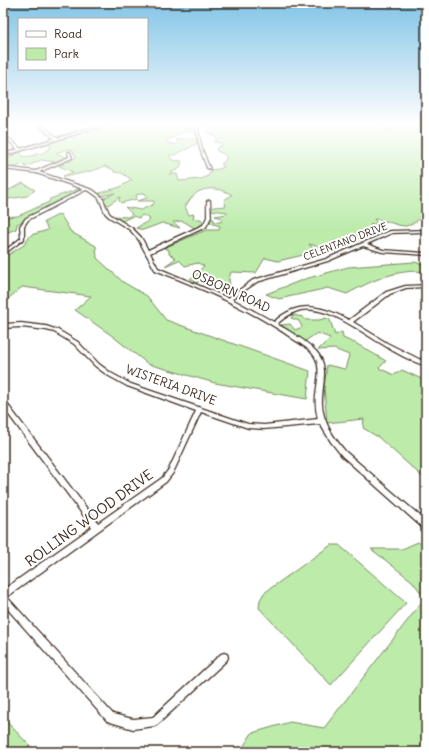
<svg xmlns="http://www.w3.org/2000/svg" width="429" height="755" font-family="Delius,sans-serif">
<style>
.green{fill:#bcebaa;stroke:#7c8a64}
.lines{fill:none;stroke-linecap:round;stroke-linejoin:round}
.stream{stroke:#6a9495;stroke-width:1}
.street-casing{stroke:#3b2a1e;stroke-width:2.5}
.primary-casing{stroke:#3b2a1e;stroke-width:3}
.street{fill:#fff;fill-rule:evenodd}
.primary{fill:#fff;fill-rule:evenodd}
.labels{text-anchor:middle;stroke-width:4;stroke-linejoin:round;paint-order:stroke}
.far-street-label{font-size:10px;fill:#3b2a1e;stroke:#fff}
.street-label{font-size:12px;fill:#3b2a1e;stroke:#fff}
.near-street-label{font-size:14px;fill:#3b2a1e;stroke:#fff}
</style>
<rect width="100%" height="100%" fill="#fff"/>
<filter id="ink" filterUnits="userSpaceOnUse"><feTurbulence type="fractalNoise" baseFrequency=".025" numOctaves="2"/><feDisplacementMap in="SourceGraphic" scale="8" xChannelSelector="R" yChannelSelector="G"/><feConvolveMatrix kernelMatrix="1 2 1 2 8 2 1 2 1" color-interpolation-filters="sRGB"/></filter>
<g filter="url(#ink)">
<g class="green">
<path d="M 122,124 L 185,124 L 185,126 L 190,127 L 182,128 L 182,129 L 197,128 L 195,132 L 184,131 L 167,141 L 168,143 L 176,145 L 179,143 L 176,140 L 180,139 L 197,139 L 197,144 L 174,155 L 169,155 L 172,160 L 182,161 L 180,168 L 169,174 L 177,174 L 179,181 L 201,179 L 208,176 L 211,170 L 219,169 L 224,167 L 221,164 L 224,162 L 227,157 L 224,154 L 217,151 L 216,148 L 222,146 L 220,143 L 214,142 L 218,140 L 214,135 L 207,133 L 209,130 L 205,126 L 200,125 L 200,124 L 369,124 L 374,129 L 392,130 L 379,124 L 426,124 L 426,215 C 420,218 413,225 406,226 C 395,226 385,219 374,219 L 377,223 L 370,225 L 376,227 L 369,231 L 356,235 L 365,239 L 362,241 L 352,236 L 344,242 L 334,241 L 330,247 L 336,252 L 309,244 L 316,252 L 278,261 L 265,258 L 256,273 L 231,272 L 229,279 L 230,287 L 215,282 L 205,276 L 197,283 L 190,279 L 204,266 L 198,263 L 185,266 L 179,260 L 165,266 L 176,258 L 169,254 L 169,250 L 164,248 L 206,230 L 219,230 L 220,226 L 210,223 L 211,219 L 214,219 L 214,222 L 221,222 L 222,218 L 215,216 L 227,214 L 227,212 L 210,210 L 214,207 L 226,206 L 224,200 L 232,195 C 223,189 209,186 198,192 C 193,195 188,202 185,207 L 189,215 L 194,214 L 193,219 L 201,219 L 204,223 L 196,229 L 183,221 L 173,222 L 180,228 L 162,223 L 143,230 L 136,228 L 150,220 L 149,218 L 142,215 L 139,218 L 133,216 L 122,221 L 115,216 L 128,217 L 132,214 L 125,207 L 141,210 L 154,204 L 154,201 L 137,201 L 147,198 L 145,193 L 136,195 L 137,199 L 121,203 L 119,201 L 120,197 L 108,205 L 104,202 L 104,198 L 115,193 L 101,196 L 97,194 L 120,187 L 132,180 L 122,173 L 114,172 L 114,170 L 105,166 C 93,172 79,173 66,177 L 63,176 L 73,172 L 59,166 L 64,164 L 62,162 L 67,160 L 70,162 L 76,157 L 72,150 L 68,149 L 56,153 L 68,158 L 56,162 L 41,160 L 26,167 L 23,164 L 13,168 L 3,166 L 3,159 L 14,156 L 10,155 L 20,152 L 24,157 L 36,155 L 36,153 L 41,154 L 52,147 L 49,145 L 55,141 L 99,127 L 105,130 L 122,128 Z"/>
<path d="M 23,183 L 35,190 L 27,196 L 3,200 L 3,193 Z"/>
<path d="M 78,189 L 80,190 L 17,224 L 16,229 L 3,234 L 3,217 L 18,216 L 49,202 L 50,199 Z"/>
<path d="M 60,214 L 71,232 L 96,246 L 97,258 L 123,282 L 147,296 L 166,320 L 310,371 L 307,399 L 215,383 L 148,364 L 111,335 L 75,310 L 91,296 L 22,287 L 9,298 L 3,300 L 3,258 L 24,245 L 31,235 L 48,230 L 44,222 Z"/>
<path d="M 414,262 L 426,265 L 426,272 C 398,268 371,281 347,294 L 328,288 L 279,299 L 266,294 L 305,279 L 348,267 Z"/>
<path d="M 293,315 L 303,317 L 306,320 L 319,320 L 326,318 L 330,320 L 335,335 L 342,332 L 343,338 L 357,344 L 386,361 L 379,368 L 394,375 L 402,370 L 426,381 L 426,480 L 378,437 L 363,428 L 364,419 L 327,423 L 324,388 L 327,365 L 345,369 L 349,355 L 334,349 L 318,350 L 330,338 L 317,333 L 304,342 L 281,325 L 290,324 L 295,330 L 302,327 L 299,321 L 291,318 Z"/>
<path d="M 418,542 L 426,547 L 426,752 L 240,752 L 252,733 L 290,722 L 324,728 L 425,598 L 412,581 L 371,549 L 402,549 Z"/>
<path d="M 331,545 L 339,545 L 406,603 L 331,685 L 259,608 L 260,600 L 264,593 Z"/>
<path d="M 3,718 L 36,752 L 3,752 Z"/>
</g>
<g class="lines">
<path class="stream" d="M 418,124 L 421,128 L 426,130"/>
<defs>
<g id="street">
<path d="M 37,124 L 39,124 L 58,138 L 58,140 L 56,140 Z"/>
<path d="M 195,124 L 197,124 L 202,149 L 210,169 L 207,168 L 200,149 Z"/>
<path d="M 3,133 L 21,149 L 21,151 L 19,151 L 3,135 Z"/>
<path d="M 68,152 L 70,152 L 72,158 L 39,172 L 93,190 L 102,197 L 109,213 L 111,215 L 132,228 L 141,237 L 148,250 L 203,225 L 207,217 L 207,201 L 210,200 L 211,217 L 206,227 L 150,253 L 158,268 L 228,298 L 253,280 L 326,259 L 390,231 L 426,230 L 426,232 L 392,233 L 367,244 L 383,250 L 426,253 L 426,255 L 382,252 L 363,246 L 328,261 L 257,282 L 232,299 L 274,322 C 279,317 285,313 292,310 C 311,302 332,311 349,320 L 386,292 L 405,286 L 426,285 L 426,287 L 406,288 L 390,294 L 353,322 L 387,343 L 421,360 L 424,356 L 426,355 L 426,366 C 411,361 395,353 382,344 C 361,332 327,305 301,310 C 292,312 284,318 277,324 C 289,331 312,344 319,355 C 329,370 321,387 322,404 C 323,423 334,438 346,452 L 426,521 L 426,530 L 423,528 L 342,456 L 331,442 L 320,424 L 264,429 L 248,428 L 201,412 L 173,473 L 166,482 L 7,597 L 113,714 L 133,719 L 153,717 L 221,654 L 224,653 L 227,654 L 228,657 L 227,660 L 158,724 L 155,726 L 133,729 L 107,721 L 3,604 L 3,590 L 92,527 L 3,407 L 3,401 L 5,401 L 98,523 L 162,478 L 169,469 L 196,411 L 127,386 L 107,375 L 95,366 L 74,344 L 54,332 L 46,330 L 21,327 L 3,328 L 3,324 L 21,323 L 46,326 L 58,330 L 78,342 L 99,364 L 111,373 L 131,384 L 248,424 L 264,425 L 318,419 C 316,411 315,403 316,395 C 317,383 321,370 316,359 C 312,350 301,344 293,339 C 250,309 203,289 155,270 L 138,239 L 130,230 L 109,217 L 105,213 L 99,198 L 91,192 L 86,190 L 28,220 L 24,226 L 24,239 L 3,255 L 3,252 L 21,238 L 20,226 L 26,218 L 83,189 L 36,173 L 3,169 L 3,167 L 36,171 L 69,157 Z"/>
</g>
<path id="primary" d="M 104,124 L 109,124 L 3,156 L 3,154 Z"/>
</defs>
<use href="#street" class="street-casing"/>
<use href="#primary" class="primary-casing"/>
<use href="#street" class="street"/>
<use href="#primary" class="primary"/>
</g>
</g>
<linearGradient id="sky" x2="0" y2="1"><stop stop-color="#82c4e7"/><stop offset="0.54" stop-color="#fff"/><stop offset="1" stop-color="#fff" stop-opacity="0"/></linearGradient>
<rect width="429" height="230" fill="url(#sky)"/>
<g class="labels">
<g class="far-street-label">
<text transform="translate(345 241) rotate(-21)" y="4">CELENTANO DRIVE</text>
</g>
<g class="street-label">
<text transform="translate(231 291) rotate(25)" y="4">OSBORN ROAD</text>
<text transform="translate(171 385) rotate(20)" y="4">WISTERIA DRIVE</text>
</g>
<g class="near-street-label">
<text transform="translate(89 518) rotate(-36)" y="5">ROLLING WOOD DRIVE</text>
</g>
</g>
<rect width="429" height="755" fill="none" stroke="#fff" stroke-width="16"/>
<rect x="8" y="8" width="413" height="739" fill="none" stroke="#3b2a1e" stroke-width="1.5" filter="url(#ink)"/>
<rect x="18" y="18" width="130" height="52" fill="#ffffff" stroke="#b1aaa5"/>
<rect x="26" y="31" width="20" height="6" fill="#ffffff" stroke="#b1aaa5"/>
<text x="54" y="38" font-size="12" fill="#3b2a1e">Road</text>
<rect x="26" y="48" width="20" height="12" fill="#bcebaa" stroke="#b1aaa5"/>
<text x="54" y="58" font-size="12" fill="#3b2a1e">Park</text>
</svg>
